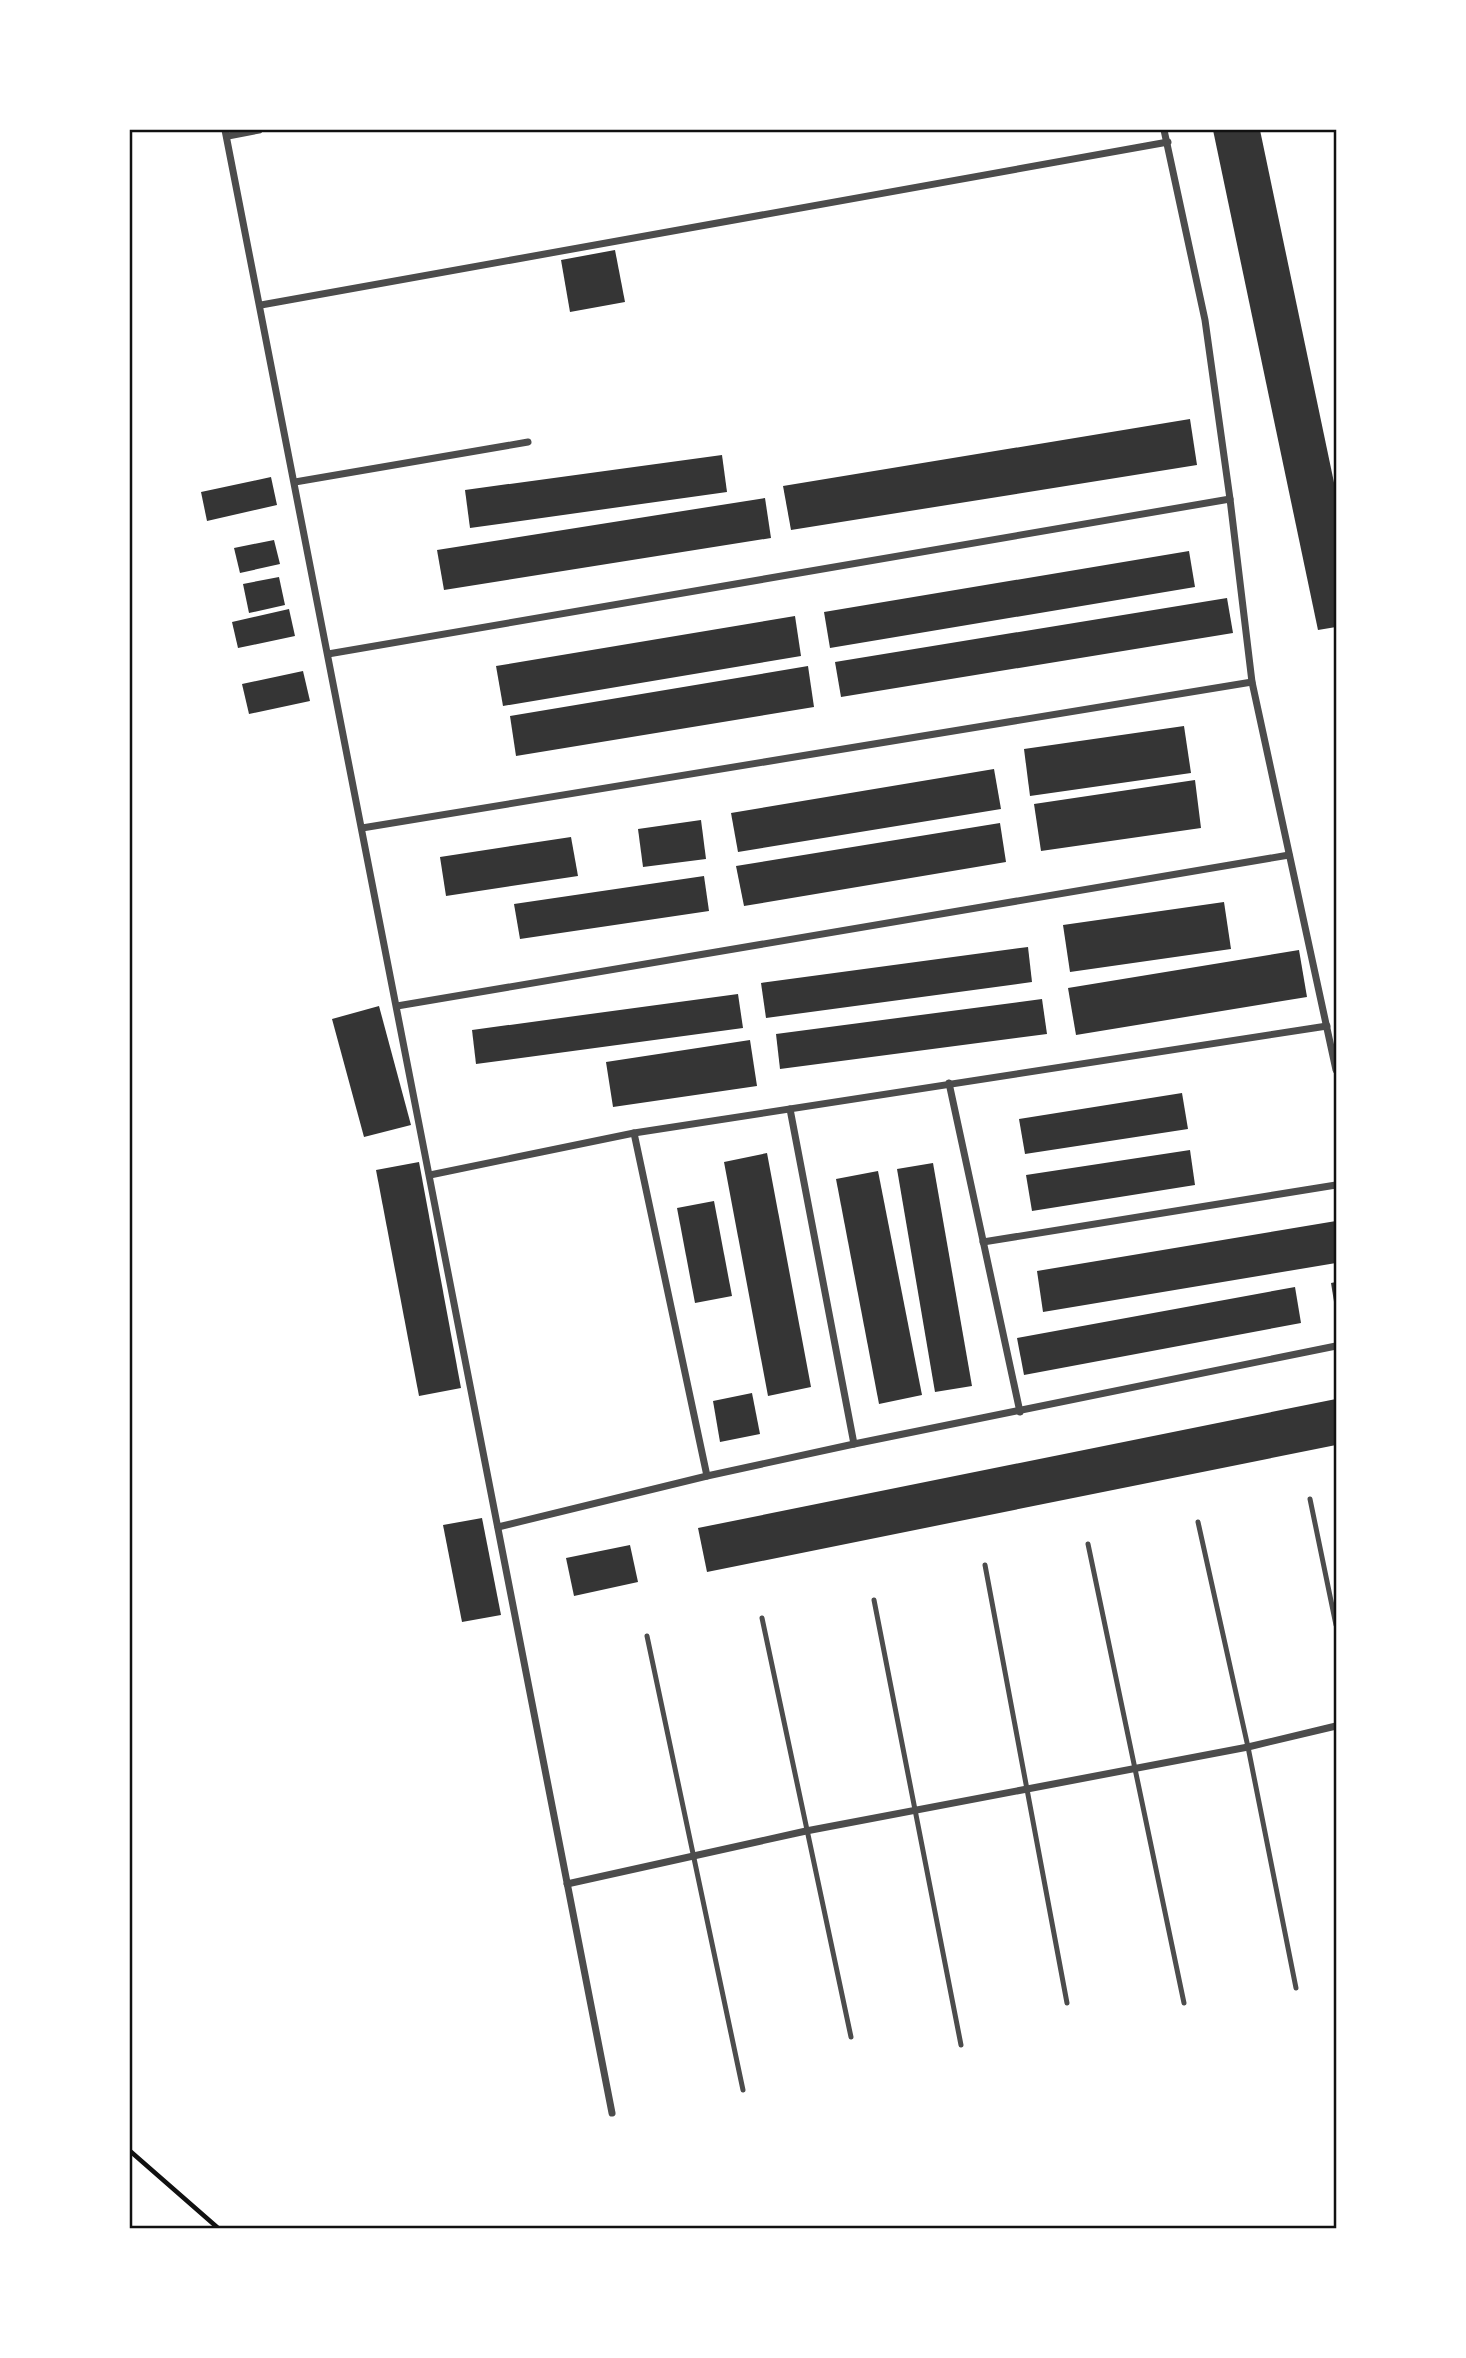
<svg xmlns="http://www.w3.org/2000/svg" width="1466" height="2358" font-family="Merriweather,serif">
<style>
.building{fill:#353535}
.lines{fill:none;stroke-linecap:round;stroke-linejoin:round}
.path{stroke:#111;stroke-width:4.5}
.service{stroke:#4c4c4c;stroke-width:5}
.minor{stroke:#4c4c4c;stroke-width:7}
.neatline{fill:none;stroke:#111;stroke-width:2.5}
</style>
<rect width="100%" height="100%" fill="#fff"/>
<g class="building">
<path d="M 1213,130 L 1260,130 L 1336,492 L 1336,627 L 1318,630 Z"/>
<path d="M 615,250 L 625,302 L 570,312 L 561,260 Z"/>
<path d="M 1190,419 L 1197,465 L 791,530 L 783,486 Z"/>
<path d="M 722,455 L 727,492 L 470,528 L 465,490 Z"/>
<path d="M 271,477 L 277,505 L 207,521 L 201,492 Z"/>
<path d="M 765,498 L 771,538 L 444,590 L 437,550 Z"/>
<path d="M 274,540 L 280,564 L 240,573 L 234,548 Z"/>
<path d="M 1189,551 L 1195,587 L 830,648 L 824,612 Z"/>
<path d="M 279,577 L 285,605 L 249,613 L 243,584 Z"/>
<path d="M 1227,598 L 1233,633 L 841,697 L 835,662 Z"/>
<path d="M 289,609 L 295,636 L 238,648 L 232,622 Z"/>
<path d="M 795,616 L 801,656 L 503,706 L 496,666 Z"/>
<path d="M 808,666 L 814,707 L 516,756 L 510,716 Z"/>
<path d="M 303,671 L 310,701 L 249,714 L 242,684 Z"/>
<path d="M 1184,726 L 1191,773 L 1030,796 L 1024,749 Z"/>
<path d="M 994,769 L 1001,809 L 738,852 L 731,813 Z"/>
<path d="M 1195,780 L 1201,828 L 1041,851 L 1034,804 Z"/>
<path d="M 701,820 L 706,859 L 643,867 L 638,829 Z"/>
<path d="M 1000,823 L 1006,862 L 744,906 L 736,866 Z"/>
<path d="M 571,837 L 578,876 L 446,896 L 440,857 Z"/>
<path d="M 704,876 L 709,911 L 520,939 L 514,904 Z"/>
<path d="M 1224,902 L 1231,949 L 1070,972 L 1063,925 Z"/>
<path d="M 1028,947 L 1032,982 L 766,1018 L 761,983 Z"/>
<path d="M 1299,950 L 1307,997 L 1076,1035 L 1068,988 Z"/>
<path d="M 738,994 L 743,1028 L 476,1064 L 472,1030 Z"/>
<path d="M 1042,999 L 1047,1034 L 780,1069 L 776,1034 Z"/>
<path d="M 379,1006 L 411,1125 L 364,1137 L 332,1019 Z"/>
<path d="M 750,1040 L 757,1086 L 613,1107 L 606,1062 Z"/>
<path d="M 1182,1093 L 1188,1129 L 1025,1154 L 1019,1119 Z"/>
<path d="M 1190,1150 L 1195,1185 L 1032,1211 L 1026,1175 Z"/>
<path d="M 767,1153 L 811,1387 L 768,1396 L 724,1162 Z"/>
<path d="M 419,1162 L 461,1388 L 419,1396 L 376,1170 Z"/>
<path d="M 933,1163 L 972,1386 L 935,1392 L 897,1169 Z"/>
<path d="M 878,1171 L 922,1395 L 879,1404 L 836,1179 Z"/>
<path d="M 714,1201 L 732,1296 L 695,1303 L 677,1208 Z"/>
<path d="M 1336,1221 L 1336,1263 L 1043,1312 L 1037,1271 Z"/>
<path d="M 1336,1282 L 1336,1308 L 1335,1308 L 1331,1283 Z"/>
<path d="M 1295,1287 L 1301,1323 L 1024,1375 L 1017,1338 Z"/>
<path d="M 752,1393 L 760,1434 L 720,1442 L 713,1401 Z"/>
<path d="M 1336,1399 L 1336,1445 L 707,1572 L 698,1528 Z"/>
<path d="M 482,1518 L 501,1615 L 462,1622 L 443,1525 Z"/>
<path d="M 630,1545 L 638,1582 L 574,1596 L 566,1558 Z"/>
</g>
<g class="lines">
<path class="path" d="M 130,2151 L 218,2228"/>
<g class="service">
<path d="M 1310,1499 L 1336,1625"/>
<path d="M 1198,1522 L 1248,1747 L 1296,1988"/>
<path d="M 1088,1544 L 1184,2003"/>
<path d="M 985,1565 L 1067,2003"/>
<path d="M 874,1600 L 961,2045"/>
<path d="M 762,1618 L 851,2037"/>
<path d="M 647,1636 L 743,2090"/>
</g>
<g class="minor">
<path d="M 225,130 L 612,2113"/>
<path d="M 1164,130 L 1205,320 L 1230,499 L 1252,682 L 1336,1070"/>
<path d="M 228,136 L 259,130"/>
<path d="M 261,305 L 1168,142"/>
<path d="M 295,482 L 528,442"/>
<path d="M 328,654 L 1230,499"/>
<path d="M 362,828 L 1252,682"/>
<path d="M 397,1006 L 1289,855"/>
<path d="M 949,1083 L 1020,1412"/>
<path d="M 790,1109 L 854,1444"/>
<path d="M 634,1133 L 707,1476"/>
<path d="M 430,1175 L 634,1133 L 1327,1026"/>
<path d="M 983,1242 L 1336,1185"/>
<path d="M 498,1527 L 707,1476 L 854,1444 L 1336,1346"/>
<path d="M 567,1884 L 806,1831 L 1248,1747 L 1336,1726"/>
</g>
</g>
<rect width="1466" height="2358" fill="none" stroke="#ffffff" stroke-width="262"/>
<rect x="131" y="131" width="1204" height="2096" class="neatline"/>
</svg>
